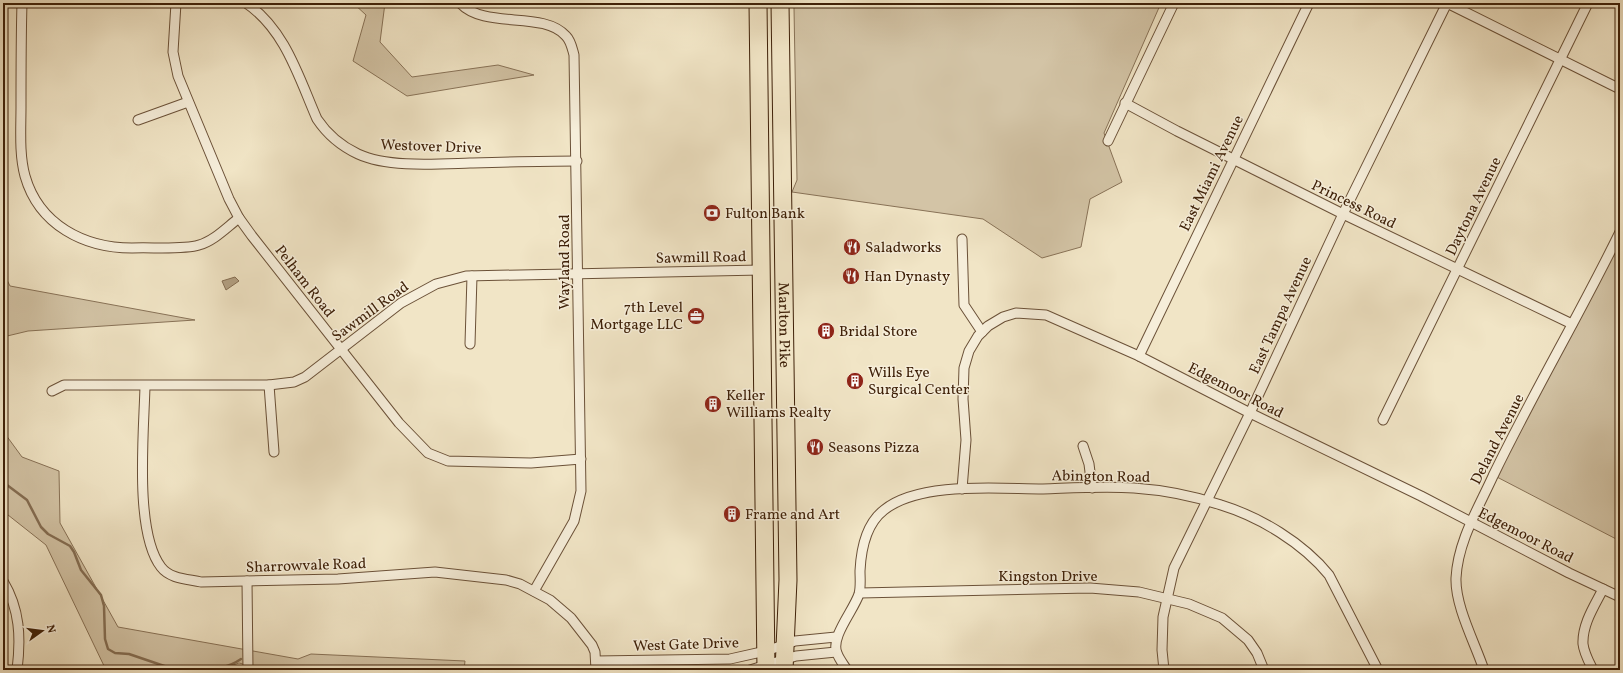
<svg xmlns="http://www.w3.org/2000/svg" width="1623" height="673" font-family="Vollkorn,serif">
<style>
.green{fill:#d3c4a6;stroke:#887257}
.water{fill:#b4a285;stroke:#856e53}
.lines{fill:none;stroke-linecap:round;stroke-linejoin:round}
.stream{stroke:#856e53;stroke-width:2.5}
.street-casing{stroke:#6b5138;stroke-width:11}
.highway-casing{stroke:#3e2008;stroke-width:19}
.street{stroke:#f6eeda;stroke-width:9}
.highway{stroke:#f1e5c6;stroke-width:17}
.labels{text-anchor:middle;stroke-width:3;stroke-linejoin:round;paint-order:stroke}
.street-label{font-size:15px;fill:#3e2008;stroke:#f6eeda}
.poi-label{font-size:15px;fill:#3e2008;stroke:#f6eeda;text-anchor:start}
</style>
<rect width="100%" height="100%" fill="#f1e5c6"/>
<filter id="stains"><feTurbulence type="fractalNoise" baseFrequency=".005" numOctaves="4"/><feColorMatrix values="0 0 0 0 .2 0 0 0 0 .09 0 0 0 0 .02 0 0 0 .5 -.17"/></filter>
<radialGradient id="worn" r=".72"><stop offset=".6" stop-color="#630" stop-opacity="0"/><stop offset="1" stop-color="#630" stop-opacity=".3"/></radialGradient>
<g class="green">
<path d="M 353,3 L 385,3 L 380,42 L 412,77 L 498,65 L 534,75 L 407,96 L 353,61 L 366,15 Z"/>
<path d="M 796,3 L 1161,3 L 1104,133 L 1122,182 L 1090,199 L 1081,247 L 1042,258 L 983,219 L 792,192 L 797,180 L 794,8 Z"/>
<path d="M 1610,252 L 1620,257 L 1620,541 L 1495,476 Z"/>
<path d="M 3,272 L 10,286 L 195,320 L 28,331 L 3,337 Z"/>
<path d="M 3,431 L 22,457 L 59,471 L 60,523 L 118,627 L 298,659 L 311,654 L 465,661 L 464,670 L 266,670 L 239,663 L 219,670 L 106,670 L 46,545 L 3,511 Z"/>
</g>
<path class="water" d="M 235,277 L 239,281 L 226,290 L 222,281 Z"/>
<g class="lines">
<g class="stream">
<path d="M 3,482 L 27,500 L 41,527 L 48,534 L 70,546 L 74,552 L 81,570 L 101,595 L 104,606 L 105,639 L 108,649 L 115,653 L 129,654 L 176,670"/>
<path d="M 187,670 C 207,669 224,671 241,659"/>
</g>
<defs>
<g id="street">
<path d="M 22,3 C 21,37 21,72 21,106 C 21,129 19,154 25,176 C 39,225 84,248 132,248 C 151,247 183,250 199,245 C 214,241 227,227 239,218"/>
<path d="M 176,3 L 173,52 L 178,76 L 229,199 L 239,218 L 252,236 L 399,423 L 428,453 L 448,461 L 531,463 L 581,459"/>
<path d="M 246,3 C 285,29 299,78 317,119 C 327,134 341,146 358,154 C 388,168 438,164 470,163 C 506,162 541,161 577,161"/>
<path d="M 460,3 C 485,30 543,10 566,36 C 571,41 572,48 574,55 L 581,491 L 574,521 L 534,591"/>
<path d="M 1447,3 L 1620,89"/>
<path d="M 1125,103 L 1177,131 L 1343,214 L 1572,324"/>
<path d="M 138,120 L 188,102"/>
<path d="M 1108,141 L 1174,3"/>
<path d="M 962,239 L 964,305 L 982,332"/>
<path d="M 470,344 L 472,276"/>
<path d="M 1139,356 L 1309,3"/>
<path d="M 269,385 L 274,452"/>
<path d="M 145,386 C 144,431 134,532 161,567 C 170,579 188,579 201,582 L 338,579 L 435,572 L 506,580 L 520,584 L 550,600 L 571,618 L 592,645 L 595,652 L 596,670"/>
<path d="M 52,391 L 64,385 L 269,385 L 294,382 L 305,377 L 401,303 L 436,284 L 466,276 L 761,270"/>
<path d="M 1383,420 L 1588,3"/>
<path d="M 1083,446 L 1089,464 L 1092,488"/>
<path d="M 962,489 L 966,440 L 963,399 L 964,368 L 969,351 L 978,336 L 988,326 L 1003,317 L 1016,313 L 1046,315 L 1139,356 L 1250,413 L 1421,496 L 1569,573 L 1620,597"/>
<path d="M 3,581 C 20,609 21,638 17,670"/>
<path d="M 247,581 L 248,670"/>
<path d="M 860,593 L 1090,588 L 1139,592 L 1189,604 L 1222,618 L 1248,640 L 1257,653 L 1264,670"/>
<path d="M 596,661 L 730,659 L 766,651 L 795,641 L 836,637"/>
<path d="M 750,670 L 796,656 L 836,652"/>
<path d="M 847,670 C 844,665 839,659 837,653 C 830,637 854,610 859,594 C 861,587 860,578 860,571 C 861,550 866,524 884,510 C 920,481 999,489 1043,489 C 1073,488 1104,486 1134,488 C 1163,490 1194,496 1221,505 C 1260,517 1303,543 1329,575 L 1378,670"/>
<path d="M 1164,670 L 1162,650 L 1163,617 L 1174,568 L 1250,413 L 1343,214 L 1447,3"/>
<path d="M 1484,670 C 1475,643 1455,606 1456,578 C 1458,541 1478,509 1493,476 C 1533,393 1580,314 1620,232"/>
<path d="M 1593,670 C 1589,662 1584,653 1583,644 C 1582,624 1595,605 1603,589"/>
</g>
<g id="highway">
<path d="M 758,3 L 766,670"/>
<path id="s1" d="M 780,3 L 788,580 L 784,670"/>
</g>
</defs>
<use href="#street" class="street-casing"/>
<use href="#highway" class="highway-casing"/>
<use href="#street" class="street"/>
<use href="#highway" class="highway"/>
</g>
<defs>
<symbol id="bank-disc" viewBox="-11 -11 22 22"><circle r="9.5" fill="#8f2418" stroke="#f6eeda"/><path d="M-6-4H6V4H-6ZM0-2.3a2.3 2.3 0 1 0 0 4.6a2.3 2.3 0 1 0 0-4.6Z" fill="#fff"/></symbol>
<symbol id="restaurant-disc" viewBox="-11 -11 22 22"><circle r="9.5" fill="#8f2418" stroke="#f6eeda"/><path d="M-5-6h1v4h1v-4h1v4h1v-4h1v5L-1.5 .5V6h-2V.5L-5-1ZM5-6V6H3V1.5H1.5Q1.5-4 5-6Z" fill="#fff"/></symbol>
<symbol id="office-disc" viewBox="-11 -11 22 22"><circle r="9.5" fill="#8f2418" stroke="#f6eeda"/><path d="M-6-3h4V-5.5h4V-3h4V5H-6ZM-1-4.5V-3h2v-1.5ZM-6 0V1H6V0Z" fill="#fff"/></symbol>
<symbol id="building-disc" viewBox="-11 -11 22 22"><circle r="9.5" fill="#8f2418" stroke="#f6eeda"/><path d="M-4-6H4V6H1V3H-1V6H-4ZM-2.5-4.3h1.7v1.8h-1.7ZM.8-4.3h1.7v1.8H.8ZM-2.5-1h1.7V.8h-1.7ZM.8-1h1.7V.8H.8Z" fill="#fff"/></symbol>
</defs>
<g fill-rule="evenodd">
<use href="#bank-disc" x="702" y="203" width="20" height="20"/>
<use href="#restaurant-disc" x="842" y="237" width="20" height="20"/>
<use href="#restaurant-disc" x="841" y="266" width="20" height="20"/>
<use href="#office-disc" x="686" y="306" width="20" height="20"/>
<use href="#building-disc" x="816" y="321" width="20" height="20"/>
<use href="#building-disc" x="845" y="371" width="20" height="20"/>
<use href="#building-disc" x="703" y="394" width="20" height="20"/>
<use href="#restaurant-disc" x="805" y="437" width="20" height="20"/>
<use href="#building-disc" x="722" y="504" width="20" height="20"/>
</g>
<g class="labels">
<g class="street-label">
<text transform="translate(431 146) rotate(2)" y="5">Westover Drive</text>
<text transform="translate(1211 173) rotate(-64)" y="5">East Miami Avenue</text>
<text transform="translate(1354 204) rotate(26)" y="5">Princess Road</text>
<text transform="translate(1473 206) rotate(-64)" y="5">Daytona Avenue</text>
<text transform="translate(701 257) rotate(-1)" y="5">Sawmill Road</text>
<text transform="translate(564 262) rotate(-90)" y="5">Wayland Road</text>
<text transform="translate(305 281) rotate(52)" y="5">Pelham Road</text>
<text transform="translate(370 311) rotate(-36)" y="5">Sawmill Road</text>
<text transform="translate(1280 315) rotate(-65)" y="5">East Tampa Avenue</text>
<text dy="5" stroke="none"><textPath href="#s1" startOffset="322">Marlton Pike</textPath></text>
<text transform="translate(1236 390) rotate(27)" y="5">Edgemoor Road</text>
<text transform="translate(1497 439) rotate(-63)" y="5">Deland Avenue</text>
<text transform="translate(1101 476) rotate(1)" y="5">Abington Road</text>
<text transform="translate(1526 535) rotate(27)" y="5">Edgemoor Road</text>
<text transform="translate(306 565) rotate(-2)" y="5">Sharrowvale Road</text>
<text x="1048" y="581">Kingston Drive</text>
<text transform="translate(686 644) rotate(-2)" y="5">West Gate Drive</text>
</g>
<g class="poi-label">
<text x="725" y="218">Fulton Bank</text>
<text x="865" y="252">Saladworks</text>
<text x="864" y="281">Han Dynasty</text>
<text x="683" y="312" text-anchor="end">7th Level<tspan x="683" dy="17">Mortgage LLC</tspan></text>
<text x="839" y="336">Bridal Store</text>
<text x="868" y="377">Wills Eye<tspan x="868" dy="17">Surgical Center</tspan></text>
<text x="726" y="400">Keller<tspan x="726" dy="17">Williams Realty</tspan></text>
<text x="828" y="452">Seasons Pizza</text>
<text x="745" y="519">Frame and Art</text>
</g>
</g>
<rect width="1623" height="673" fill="none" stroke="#f1e5c6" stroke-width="16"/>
<rect x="4" y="4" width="1615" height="665" fill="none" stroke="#3e2008" stroke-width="2"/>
<rect x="8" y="8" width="1607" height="657" fill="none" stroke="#3e2008"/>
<g transform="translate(42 631) rotate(76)" stroke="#f6eeda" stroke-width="3" paint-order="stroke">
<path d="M0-3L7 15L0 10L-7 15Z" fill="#3e2008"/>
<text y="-6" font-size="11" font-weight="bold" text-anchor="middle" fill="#3e2008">N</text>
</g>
<rect width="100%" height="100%" filter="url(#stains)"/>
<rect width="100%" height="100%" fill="url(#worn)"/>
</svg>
